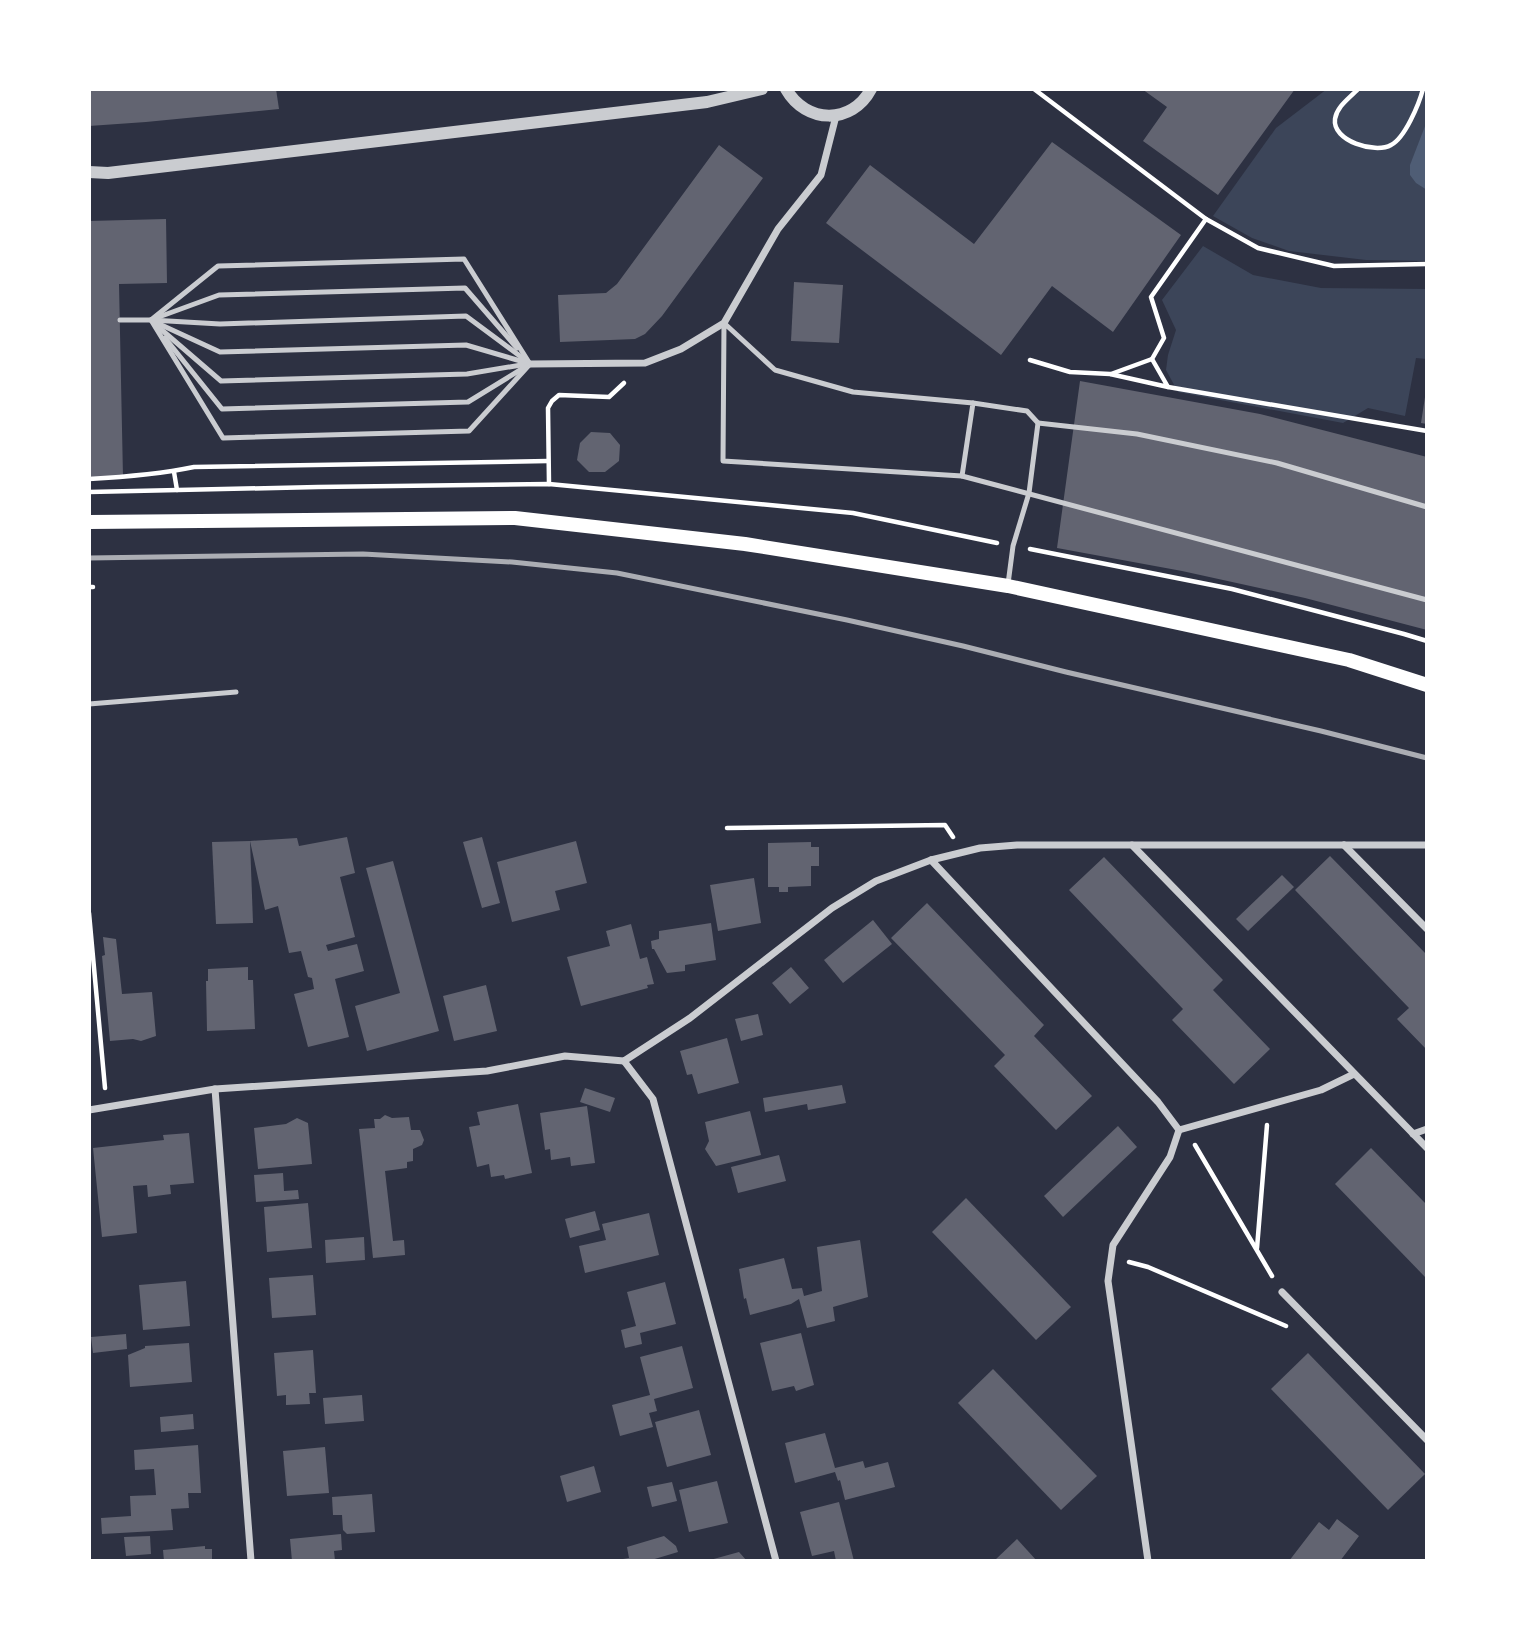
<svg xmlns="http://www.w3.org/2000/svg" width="1516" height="1650" font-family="'Zilla Slab',serif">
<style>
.green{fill:#3c4559}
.water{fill:#4f5d75}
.building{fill:#626471}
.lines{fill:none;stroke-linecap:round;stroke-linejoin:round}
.path{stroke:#fff;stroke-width:4.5}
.service{stroke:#caccd0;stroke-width:5}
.minor{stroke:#caccd0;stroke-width:7}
.tertiary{stroke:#caccd0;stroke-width:12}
.secondary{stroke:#fff;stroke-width:14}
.rail{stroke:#abadb3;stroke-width:5}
</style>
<rect width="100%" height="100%" fill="#2d3142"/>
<g class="green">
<path d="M 1327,89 L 1427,89 L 1427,261 L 1366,260 L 1289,251 L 1252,238 L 1213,216 L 1276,128 Z"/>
<path d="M 1203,246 L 1253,275 L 1321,288 L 1427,289 L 1427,359 L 1416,358 L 1405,416 L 1368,408 L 1343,423 L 1178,392 L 1166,370 L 1168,355 L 1176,330 L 1162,300 Z"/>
</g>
<path class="water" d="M 1427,121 L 1427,190 L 1416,183 L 1410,175 L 1410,165 Z"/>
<g class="building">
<path d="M 89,89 L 276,89 L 279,109 L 146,122 L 89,126 Z"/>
<path d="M 1142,89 L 1295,89 L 1218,195 L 1143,141 L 1167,107 Z"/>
<path d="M 1052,142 L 1181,235 L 1113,332 L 1052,286 L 1001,355 L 826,223 L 870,165 L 974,244 Z"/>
<path d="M 719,145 L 763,178 L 662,316 L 645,334 L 635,339 L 560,342 L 558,295 L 606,293 L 617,284 Z"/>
<path d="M 166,219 L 167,283 L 119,284 L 123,477 L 89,477 L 89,221 Z"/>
<path d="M 794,282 L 843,285 L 839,343 L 791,341 Z"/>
<path d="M 1080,381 L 1260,414 L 1427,457 L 1427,630 L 1305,598 L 1182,571 L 1057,548 Z"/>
<path d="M 1425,397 L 1427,397 L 1427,424 L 1421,423 Z"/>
<path d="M 591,432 L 610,433 L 620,445 L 619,461 L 605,472 L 589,472 L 577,460 L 580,443 Z"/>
<path d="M 347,837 L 355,873 L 340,877 L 355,937 L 326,945 L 328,951 L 357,944 L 364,971 L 335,979 L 349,1037 L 308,1047 L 294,994 L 314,989 L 312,978 L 308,977 L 301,951 L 289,953 L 278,906 L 265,910 L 250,841 L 297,838 L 299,846 Z"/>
<path d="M 482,837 L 500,903 L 482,908 L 463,842 Z"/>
<path d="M 250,841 L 253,923 L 216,924 L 212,842 Z"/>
<path d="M 576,841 L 587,883 L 555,891 L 560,910 L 512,922 L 497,862 Z"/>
<path d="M 811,842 L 811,847 L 819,847 L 819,866 L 811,866 L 811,886 L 788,887 L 788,892 L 779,892 L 779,887 L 768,887 L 768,843 Z"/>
<path d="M 1330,856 L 1427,955 L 1427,1050 L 1397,1019 L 1409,1008 L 1295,890 Z"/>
<path d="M 1104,857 L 1223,980 L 1213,990 L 1270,1049 L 1234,1084 L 1172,1020 L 1183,1009 L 1069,890 Z"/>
<path d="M 393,861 L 439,1031 L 367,1051 L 355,1006 L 400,993 L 366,868 Z"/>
<path d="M 1282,875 L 1294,887 L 1248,931 L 1236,919 Z"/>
<path d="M 754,878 L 761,923 L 718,931 L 710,885 Z"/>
<path d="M 927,903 L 1044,1025 L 1034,1036 L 1092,1096 L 1056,1130 L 994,1066 L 1005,1055 L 891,938 Z"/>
<path d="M 873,920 L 892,944 L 843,983 L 824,960 Z"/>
<path d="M 711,923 L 716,960 L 685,965 L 685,971 L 667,973 L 654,949 L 652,949 L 651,941 L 659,939 L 659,931 Z"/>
<path d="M 631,924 L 640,959 L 647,957 L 654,984 L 647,985 L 648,988 L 581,1006 L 567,957 L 610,946 L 606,931 Z"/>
<path d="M 103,937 L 116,939 L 122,994 L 152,992 L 156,1036 L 141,1041 L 133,1039 L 110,1041 L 102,956 L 105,955 Z"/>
<path d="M 248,967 L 248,980 L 253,980 L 255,1029 L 207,1031 L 206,981 L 208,981 L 208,969 Z"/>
<path d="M 791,967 L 809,988 L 790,1004 L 772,983 Z"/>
<path d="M 486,985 L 497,1031 L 454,1041 L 443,996 Z"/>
<path d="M 758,1014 L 763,1035 L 741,1041 L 735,1019 Z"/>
<path d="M 727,1038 L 739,1083 L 698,1094 L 692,1074 L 687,1075 L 680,1051 Z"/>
<path d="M 842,1085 L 846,1103 L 808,1110 L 807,1104 L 765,1112 L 763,1098 Z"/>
<path d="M 585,1088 L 615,1098 L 610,1112 L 580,1102 Z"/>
<path d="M 518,1104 L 532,1173 L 505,1179 L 504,1175 L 491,1177 L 489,1164 L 477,1167 L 469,1127 L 480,1125 L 477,1112 Z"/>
<path d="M 587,1106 L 595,1163 L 571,1166 L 570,1157 L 551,1160 L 550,1149 L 545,1150 L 540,1113 Z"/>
<path d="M 750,1111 L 761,1155 L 716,1166 L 705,1149 L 709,1141 L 705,1122 Z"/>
<path d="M 385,1115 L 392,1118 L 409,1117 L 411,1130 L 420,1130 L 424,1140 L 422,1145 L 413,1149 L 413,1161 L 407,1162 L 407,1168 L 385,1171 L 393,1241 L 404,1240 L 405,1255 L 373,1258 L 359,1129 L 375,1128 L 374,1119 L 380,1119 Z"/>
<path d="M 297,1118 L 308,1123 L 312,1164 L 258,1169 L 254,1128 L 286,1124 Z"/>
<path d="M 1118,1126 L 1137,1147 L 1063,1217 L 1044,1196 Z"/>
<path d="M 189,1133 L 194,1183 L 170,1185 L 171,1194 L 148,1197 L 147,1185 L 133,1186 L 137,1233 L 102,1237 L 93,1148 L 164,1140 L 163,1135 Z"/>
<path d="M 1371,1148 L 1427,1205 L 1427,1279 L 1335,1184 Z"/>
<path d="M 779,1155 L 786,1181 L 738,1193 L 731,1167 Z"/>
<path d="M 283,1173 L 284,1191 L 298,1190 L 299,1199 L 256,1202 L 254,1175 Z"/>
<path d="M 966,1198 L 1071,1307 L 1036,1340 L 932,1232 Z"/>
<path d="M 308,1203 L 312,1248 L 267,1252 L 264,1207 Z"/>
<path d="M 595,1211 L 600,1230 L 570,1238 L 565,1219 Z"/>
<path d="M 649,1213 L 659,1255 L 585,1273 L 579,1246 L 606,1240 L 602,1224 Z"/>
<path d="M 364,1237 L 365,1260 L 326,1263 L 325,1240 Z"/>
<path d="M 860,1240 L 868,1297 L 833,1307 L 835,1321 L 807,1328 L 799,1299 L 791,1304 L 750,1315 L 746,1298 L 744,1299 L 739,1269 L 784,1258 L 792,1289 L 802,1288 L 804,1296 L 822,1291 L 817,1247 Z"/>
<path d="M 313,1275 L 316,1315 L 272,1318 L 269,1278 Z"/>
<path d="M 186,1281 L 190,1326 L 143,1330 L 139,1285 Z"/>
<path d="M 665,1282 L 676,1324 L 640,1333 L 642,1344 L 625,1348 L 621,1330 L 636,1326 L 627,1292 Z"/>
<path d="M 801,1333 L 814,1385 L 796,1391 L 794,1386 L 772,1391 L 760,1343 Z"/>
<path d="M 126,1334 L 127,1349 L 93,1353 L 91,1337 Z"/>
<path d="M 189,1343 L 192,1382 L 130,1387 L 128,1355 L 145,1348 L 145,1346 Z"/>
<path d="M 682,1346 L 693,1388 L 654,1399 L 657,1411 L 649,1413 L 653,1427 L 620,1436 L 612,1405 L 650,1395 L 640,1357 Z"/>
<path d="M 313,1350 L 316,1393 L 309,1393 L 310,1404 L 286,1405 L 286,1395 L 277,1396 L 274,1353 Z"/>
<path d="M 1308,1353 L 1425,1474 L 1388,1510 L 1271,1389 Z"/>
<path d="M 993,1369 L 1097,1476 L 1061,1510 L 958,1403 Z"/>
<path d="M 362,1395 L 364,1421 L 325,1424 L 323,1398 Z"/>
<path d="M 699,1410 L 711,1455 L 667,1467 L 655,1422 Z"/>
<path d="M 193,1414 L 194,1429 L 161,1432 L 160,1417 Z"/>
<path d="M 825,1433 L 835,1468 L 863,1461 L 865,1468 L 888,1462 L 895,1487 L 845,1500 L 840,1480 L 838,1481 L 835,1472 L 795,1483 L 785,1443 Z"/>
<path d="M 198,1445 L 201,1493 L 188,1493 L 189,1508 L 171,1509 L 173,1530 L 102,1534 L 101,1518 L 131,1516 L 130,1496 L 156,1495 L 154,1469 L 135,1470 L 134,1450 Z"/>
<path d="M 325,1447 L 329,1493 L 287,1496 L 283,1451 Z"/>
<path d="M 594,1466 L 601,1492 L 567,1502 L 560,1476 Z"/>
<path d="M 717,1481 L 728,1523 L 689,1532 L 679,1490 Z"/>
<path d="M 672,1482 L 677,1501 L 652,1507 L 647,1487 Z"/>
<path d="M 372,1494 L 375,1532 L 347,1534 L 343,1530 L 342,1515 L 333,1515 L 332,1497 Z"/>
<path d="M 839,1502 L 854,1561 L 836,1561 L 834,1551 L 812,1556 L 800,1512 Z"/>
<path d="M 1337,1519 L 1359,1536 L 1340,1561 L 1289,1561 L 1319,1522 L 1329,1530 Z"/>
<path d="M 341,1534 L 342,1550 L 334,1551 L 335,1561 L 292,1561 L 290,1539 Z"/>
<path d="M 150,1536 L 151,1554 L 126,1556 L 124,1537 Z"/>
<path d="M 664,1536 L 676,1546 L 678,1552 L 648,1561 L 623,1561 L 623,1559 L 629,1558 L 627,1547 Z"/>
<path d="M 1017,1539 L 1037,1561 L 994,1561 Z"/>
<path d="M 205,1546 L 205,1549 L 212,1549 L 212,1561 L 164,1561 L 163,1550 Z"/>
<path d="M 739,1552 L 747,1561 L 710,1561 L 710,1560 Z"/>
</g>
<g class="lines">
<g class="path">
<path d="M 1034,89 L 1206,219 L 1258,248 L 1334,266 L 1427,264"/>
<path d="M 1358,89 C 1350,98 1337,106 1335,119 C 1332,141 1375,154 1391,145 C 1405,138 1419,104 1423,89"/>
<path d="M 1030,360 L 1070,372 L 1110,374 L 1168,387 L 1152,359 L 1164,338 L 1151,297 L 1206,219"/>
<path d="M 1111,374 L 1152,359"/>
<path d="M 1168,387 L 1427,431"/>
<path d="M 174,472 L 177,490"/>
<path d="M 89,479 C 125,477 160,474 194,467 L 548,461"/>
<path d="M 549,484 L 548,408 L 552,401 L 559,395 L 609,397 L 624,383"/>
<path d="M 89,492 L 318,487 L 549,484 L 853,513 L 997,543"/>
<path d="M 1030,549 L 1232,589 L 1404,634 L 1427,641"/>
<path d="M 89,587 L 93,587"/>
<path d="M 727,828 L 945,825 L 953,837"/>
<path d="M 89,913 L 105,1088"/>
<path d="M 1195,1145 L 1272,1276"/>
<path d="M 1257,1248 L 1267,1125"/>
<path d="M 1129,1262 L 1148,1267 L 1286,1326"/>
</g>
<g class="service">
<path d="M 156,318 L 219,295 L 465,288 L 517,348"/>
<path d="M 120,320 L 151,320 L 220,324 L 466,316 L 528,362"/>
<path d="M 151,320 L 223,438 L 469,431 L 530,364"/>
<path d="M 151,320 L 218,266 L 464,259 L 530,364"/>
<path d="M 157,323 L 220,352 L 466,345 L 524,362"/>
<path d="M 724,323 L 775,370 L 853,392 L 973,403 L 962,476 L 723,461 Z"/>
<path d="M 156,325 L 221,381 L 467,374 L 527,364"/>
<path d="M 165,338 L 222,409 L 468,402 L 525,367"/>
<path d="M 973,403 L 1027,411 L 1038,423 L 1029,493 L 1013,546 L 1008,584"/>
<path d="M 1038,423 L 1137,434 L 1277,463 L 1427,507"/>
<path d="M 962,476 L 1427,600"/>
<path d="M 89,704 L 236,692"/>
</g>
<g class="minor">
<path d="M 530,364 L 645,363 L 681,349 L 724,323 L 778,229 L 821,175 L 836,116"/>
<path d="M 1132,845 L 1427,845"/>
<path d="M 1344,845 L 1427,929"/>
<path d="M 931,860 L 1158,1102 L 1179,1130 L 1170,1157 L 1113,1245 L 1108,1281 L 1148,1561"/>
<path d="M 624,1061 L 653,1099 L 776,1561"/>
<path d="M 215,1089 L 251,1561"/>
<path d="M 89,1110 L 215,1089 L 487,1071 L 565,1056 L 624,1061 L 690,1018 L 832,908 L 876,881 L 931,860 L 980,848 L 1017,845 L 1132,845 L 1427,1148"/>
<path d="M 1179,1130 L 1321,1090 L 1354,1074"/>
<path d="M 1413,1134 L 1427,1129"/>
<path d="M 1282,1292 L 1427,1440"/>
</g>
<g class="tertiary">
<path d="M 786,89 C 806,124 852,125 871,89"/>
<path d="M 89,172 L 108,173 L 707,102 L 762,89"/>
</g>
<path class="secondary" d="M 89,522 L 515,518 L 745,544 L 1008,586 L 1349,660 L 1427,685"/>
<path class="rail" d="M 89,558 L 363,554 L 512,562 L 617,573 L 847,620 L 963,646 L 1066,672 L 1321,731 L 1427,758"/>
</g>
<rect width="1516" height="1650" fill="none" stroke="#ffffff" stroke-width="182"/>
</svg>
